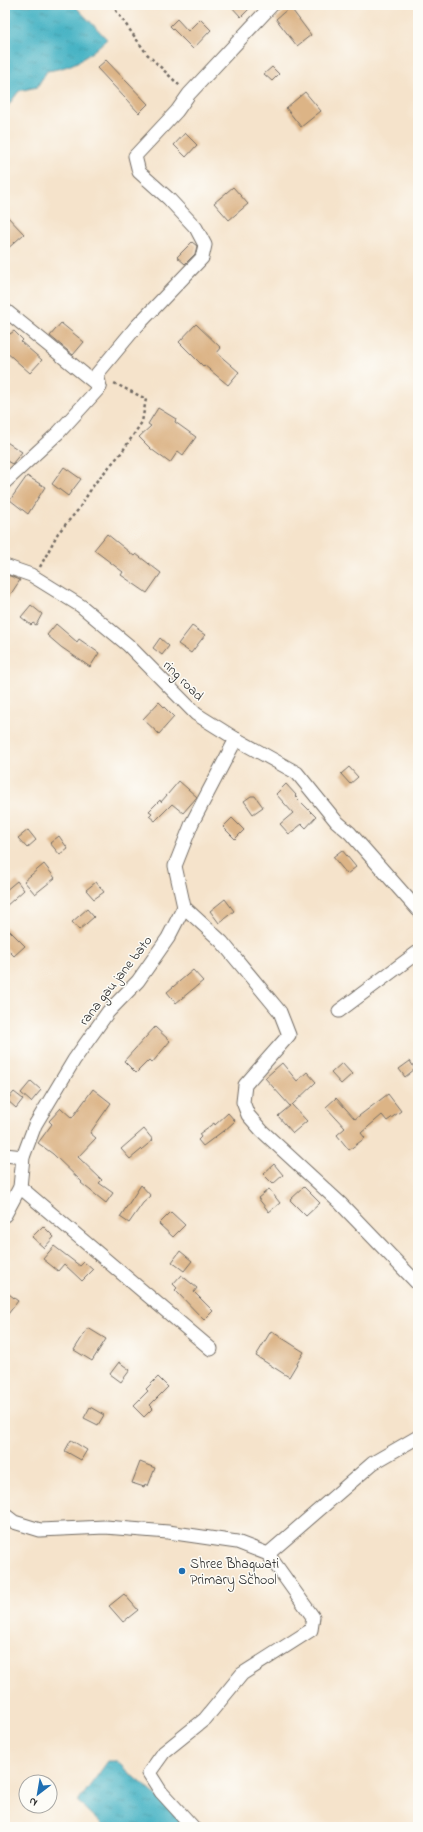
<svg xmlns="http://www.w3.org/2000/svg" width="423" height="1832" font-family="'Indie Flower',sans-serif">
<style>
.water{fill:url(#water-ripples);stroke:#396f78}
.building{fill:#dcb486}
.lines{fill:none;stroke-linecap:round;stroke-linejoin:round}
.minor-casing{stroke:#726b63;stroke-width:15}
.path{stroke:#726b63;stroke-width:2.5;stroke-dasharray:3 3;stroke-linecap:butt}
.minor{stroke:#fff;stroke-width:13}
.poi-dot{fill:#1f6fb2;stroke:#fdfcf7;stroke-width:1.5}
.labels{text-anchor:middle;stroke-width:3;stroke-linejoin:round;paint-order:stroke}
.street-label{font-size:14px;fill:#2b2b2b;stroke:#fdfcf7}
.poi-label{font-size:14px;fill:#2b2b2b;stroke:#fdfcf7;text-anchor:start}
</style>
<defs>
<pattern id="water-ripples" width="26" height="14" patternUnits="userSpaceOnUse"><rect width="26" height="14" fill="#47b3c4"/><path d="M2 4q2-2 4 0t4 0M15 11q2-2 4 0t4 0" fill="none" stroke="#3b929f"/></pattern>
</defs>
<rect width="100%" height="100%" fill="#fdfcf7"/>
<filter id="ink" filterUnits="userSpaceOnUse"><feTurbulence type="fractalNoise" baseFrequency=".025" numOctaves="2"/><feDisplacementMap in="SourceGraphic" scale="8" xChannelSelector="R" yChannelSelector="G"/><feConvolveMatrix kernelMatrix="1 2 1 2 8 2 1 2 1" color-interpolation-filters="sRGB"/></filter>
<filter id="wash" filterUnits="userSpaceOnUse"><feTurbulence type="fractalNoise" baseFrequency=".012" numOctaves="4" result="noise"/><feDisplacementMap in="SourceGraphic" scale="16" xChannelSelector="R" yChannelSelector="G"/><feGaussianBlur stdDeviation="0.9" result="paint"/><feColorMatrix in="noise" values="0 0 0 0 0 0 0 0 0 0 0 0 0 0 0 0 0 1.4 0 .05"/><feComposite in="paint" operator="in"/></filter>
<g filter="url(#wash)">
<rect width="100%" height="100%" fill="#f5e3cb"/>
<g class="water">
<path d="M 5,5 L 74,5 L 107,39 C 86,58 75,67 47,71 L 37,87 L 19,91 L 5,110 Z"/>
<path d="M 108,1761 L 116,1761 L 165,1803 L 188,1827 L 104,1827 L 78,1802 Z"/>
</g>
<g id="blocks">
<g class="building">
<path d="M 230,5 L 253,5 L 241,17 Z"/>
<path d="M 290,7 L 311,35 L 297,46 L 276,19 Z"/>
<path d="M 177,19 L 188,31 L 200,19 L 211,30 L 193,49 L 170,26 Z"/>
<path d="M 106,60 L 148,104 L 139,113 L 97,68 Z"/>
<path d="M 272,67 L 279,74 L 272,81 L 264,74 Z"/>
<path d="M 305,92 L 321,111 L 301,127 L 286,108 Z"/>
<path d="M 185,133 L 197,145 L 186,157 L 174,145 Z"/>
<path d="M 233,187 L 248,204 L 229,220 L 214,203 Z"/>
<path d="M 5,214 L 24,234 L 5,251 Z"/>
<path d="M 192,242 L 197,246 L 195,254 L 185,264 L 177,257 Z"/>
<path d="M 61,323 L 84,342 L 73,355 L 50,336 Z"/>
<path d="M 196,324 L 221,348 L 217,353 L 239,372 L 228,385 L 204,365 L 203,366 L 179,342 Z"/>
<path d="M 5,330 L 10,334 L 14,331 L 23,340 L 21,342 L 42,360 L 30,373 L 5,351 Z"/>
<path d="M 158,408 L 176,419 L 175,422 L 196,437 L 183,455 L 178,451 L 170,463 L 151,449 L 139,437 L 151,426 L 148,424 Z"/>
<path d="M 5,441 L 22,452 L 12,464 L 5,460 Z"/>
<path d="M 64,467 L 81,479 L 68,496 L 52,484 Z"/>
<path d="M 27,476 L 45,487 L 28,514 L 10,500 Z"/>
<path d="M 107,534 L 134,556 L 136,554 L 161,573 L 147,593 L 121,575 L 123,572 L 94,550 Z"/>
<path d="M 5,574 L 20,580 L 5,603 Z"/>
<path d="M 31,605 L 42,614 L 36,625 L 33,623 L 31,625 L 21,617 Z"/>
<path d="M 56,624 L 77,642 L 79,639 L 99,653 L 90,667 L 61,647 L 47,635 Z"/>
<path d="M 192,626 L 205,635 L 191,653 L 178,644 Z"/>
<path d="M 160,638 L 169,646 L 162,655 L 153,648 Z"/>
<path d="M 159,702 L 174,717 L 159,734 L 143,719 Z"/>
<path d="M 349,767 L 358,777 L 350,784 L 341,774 Z"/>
<path d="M 179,781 L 197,797 L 183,813 L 172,804 L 155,821 L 149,816 L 152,813 L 149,811 L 160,800 L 161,802 Z"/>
<path d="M 286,784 L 296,795 L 295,796 L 316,817 L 306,828 L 302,824 L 289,834 L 280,824 L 293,813 L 276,794 Z"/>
<path d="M 251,796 L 255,796 L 263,807 L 253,814 L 244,801 Z"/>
<path d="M 232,818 L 244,830 L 235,839 L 223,827 Z"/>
<path d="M 28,830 L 36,840 L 27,848 L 18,838 Z"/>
<path d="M 59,836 L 68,849 L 60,855 L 50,843 Z"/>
<path d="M 342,850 L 356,867 L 347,874 L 333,857 Z"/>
<path d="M 44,864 L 55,878 L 35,894 L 24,881 Z"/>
<path d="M 17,881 L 24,890 L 5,907 L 5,891 Z"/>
<path d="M 96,882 L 104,892 L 94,899 L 86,890 Z"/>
<path d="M 225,899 L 234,911 L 219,923 L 210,911 Z"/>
<path d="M 87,909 L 94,917 L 79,930 L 72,922 Z"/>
<path d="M 5,926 L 25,946 L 14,956 L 5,947 Z"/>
<path d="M 193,970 L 203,981 L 176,1003 L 167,992 Z"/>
<path d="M 155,1027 L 170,1041 L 152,1063 L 149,1060 L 136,1073 L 124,1061 Z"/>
<path d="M 410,1061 L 415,1069 L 405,1077 L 399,1069 Z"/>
<path d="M 282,1063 L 297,1081 L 307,1072 L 316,1082 L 292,1105 L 307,1121 L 293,1133 L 278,1116 L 290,1106 L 265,1078 Z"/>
<path d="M 342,1063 L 352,1074 L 341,1084 L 331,1073 Z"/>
<path d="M 31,1081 L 41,1090 L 31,1102 L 21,1093 Z"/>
<path d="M 93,1089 L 111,1103 L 90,1133 L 96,1138 L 78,1157 L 102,1180 L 99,1183 L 113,1193 L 106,1203 L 81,1183 L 82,1182 L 53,1154 L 38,1143 L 52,1124 L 49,1121 L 61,1108 L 72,1118 Z"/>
<path d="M 14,1092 L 23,1099 L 16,1108 L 7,1100 Z"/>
<path d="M 388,1094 L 401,1111 L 387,1121 L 382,1115 L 361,1133 L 365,1138 L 349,1150 L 337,1135 L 345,1128 L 326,1107 L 336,1098 L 355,1119 Z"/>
<path d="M 228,1113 L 235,1121 L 223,1132 L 223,1131 L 203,1146 L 198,1140 L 201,1137 L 199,1134 L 214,1123 L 215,1125 Z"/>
<path d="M 144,1129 L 153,1140 L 130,1159 L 121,1149 Z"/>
<path d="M 274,1164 L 283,1175 L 273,1184 L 263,1174 Z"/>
<path d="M 141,1185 L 151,1196 L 143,1203 L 129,1223 L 120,1217 Z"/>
<path d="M 304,1187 L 320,1203 L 306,1216 L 290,1200 Z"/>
<path d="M 269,1189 L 280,1203 L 269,1212 L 258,1198 Z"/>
<path d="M 171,1212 L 185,1225 L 173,1237 L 159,1224 Z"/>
<path d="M 43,1226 L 54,1237 L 44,1248 L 32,1237 Z"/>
<path d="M 54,1246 L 80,1266 L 84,1262 L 93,1270 L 82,1281 L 64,1264 L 58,1271 L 43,1259 Z"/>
<path d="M 180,1251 L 192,1261 L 184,1271 L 172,1262 Z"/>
<path d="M 181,1275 L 197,1288 L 194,1292 L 213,1311 L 204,1320 L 175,1290 L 177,1288 L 173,1284 Z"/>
<path d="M 5,1291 L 18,1301 L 5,1318 Z"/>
<path d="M 88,1328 L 106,1339 L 92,1361 L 74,1350 Z"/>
<path d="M 271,1331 L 304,1352 L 289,1377 L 256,1356 Z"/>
<path d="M 119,1362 L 130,1370 L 121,1382 L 110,1374 Z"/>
<path d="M 158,1377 L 168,1387 L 150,1405 L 153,1408 L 144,1417 L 133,1406 L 148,1391 L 146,1389 Z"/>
<path d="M 90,1407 L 104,1415 L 98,1425 L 84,1418 Z"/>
<path d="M 71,1440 L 87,1450 L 81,1460 L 65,1451 Z"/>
<path d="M 140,1462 L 155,1468 L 148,1486 L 145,1484 L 144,1487 L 132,1483 Z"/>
<path d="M 124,1594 L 138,1610 L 123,1622 L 109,1606 Z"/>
</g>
</g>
</g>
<g filter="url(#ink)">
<use href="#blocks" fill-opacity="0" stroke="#726b63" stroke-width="1"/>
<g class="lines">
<defs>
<g id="minor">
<path d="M 5,310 L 100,387"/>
<path d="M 5,482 L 59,432 L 100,387 L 97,374 L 136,327 L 202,258 L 205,245 L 196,228 L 169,199 L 139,172 L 135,156 L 177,111 L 189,94 L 272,5"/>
<path d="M 5,566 L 31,575 L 81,606 L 128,645 L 196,714 L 236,739 L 297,773 L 336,821 L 350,833 L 418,910"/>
<path d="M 184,907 L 222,942 L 280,1012 L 289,1035 L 245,1085 L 243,1102 L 248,1115 L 262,1131 L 340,1203 L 418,1284"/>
<path d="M 339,1011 L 418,952"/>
<path d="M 5,1155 L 23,1157"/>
<path d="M 20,1187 L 211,1349"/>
<path d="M 5,1215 L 20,1187 L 23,1157 L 35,1125 L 74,1060 L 108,1012 L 138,981 L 168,938 L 184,907 L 175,866 L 192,823 L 236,739"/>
<path d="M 5,1515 L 14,1522 L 40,1530 L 105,1527 L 168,1532 L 237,1542 L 268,1554 L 373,1463 L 418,1437"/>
<path d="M 193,1827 L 161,1792 L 149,1773 L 164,1752 L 205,1719 L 242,1674 L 311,1630 L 313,1617 L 268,1554"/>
</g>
</defs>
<use href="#minor" class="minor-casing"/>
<g class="path">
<path d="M 112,5 L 147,54 L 181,87"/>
<path d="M 40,567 L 58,533 L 78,510 L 95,483 L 122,452 L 142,422 L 146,399 L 112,382"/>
</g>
<use href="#minor" class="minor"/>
</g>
</g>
<circle class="poi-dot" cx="182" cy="1571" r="4"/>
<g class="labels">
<g class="street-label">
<text transform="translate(184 680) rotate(45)" y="5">ring road</text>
<text transform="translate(115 980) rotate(-52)" y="5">rana gau jane bato</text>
</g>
<g class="poi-label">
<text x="190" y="1568">Shree Bhagwati<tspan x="190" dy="16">Primary School</tspan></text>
</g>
</g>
<rect width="423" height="1832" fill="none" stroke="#fdfcf7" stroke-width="20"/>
<g transform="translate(38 1794) rotate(211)"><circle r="19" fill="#fdfcf7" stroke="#a9a8a5"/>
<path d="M0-3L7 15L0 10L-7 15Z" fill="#1f6fb2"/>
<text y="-6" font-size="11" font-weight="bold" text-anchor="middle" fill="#2b2b2b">N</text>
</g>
</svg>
